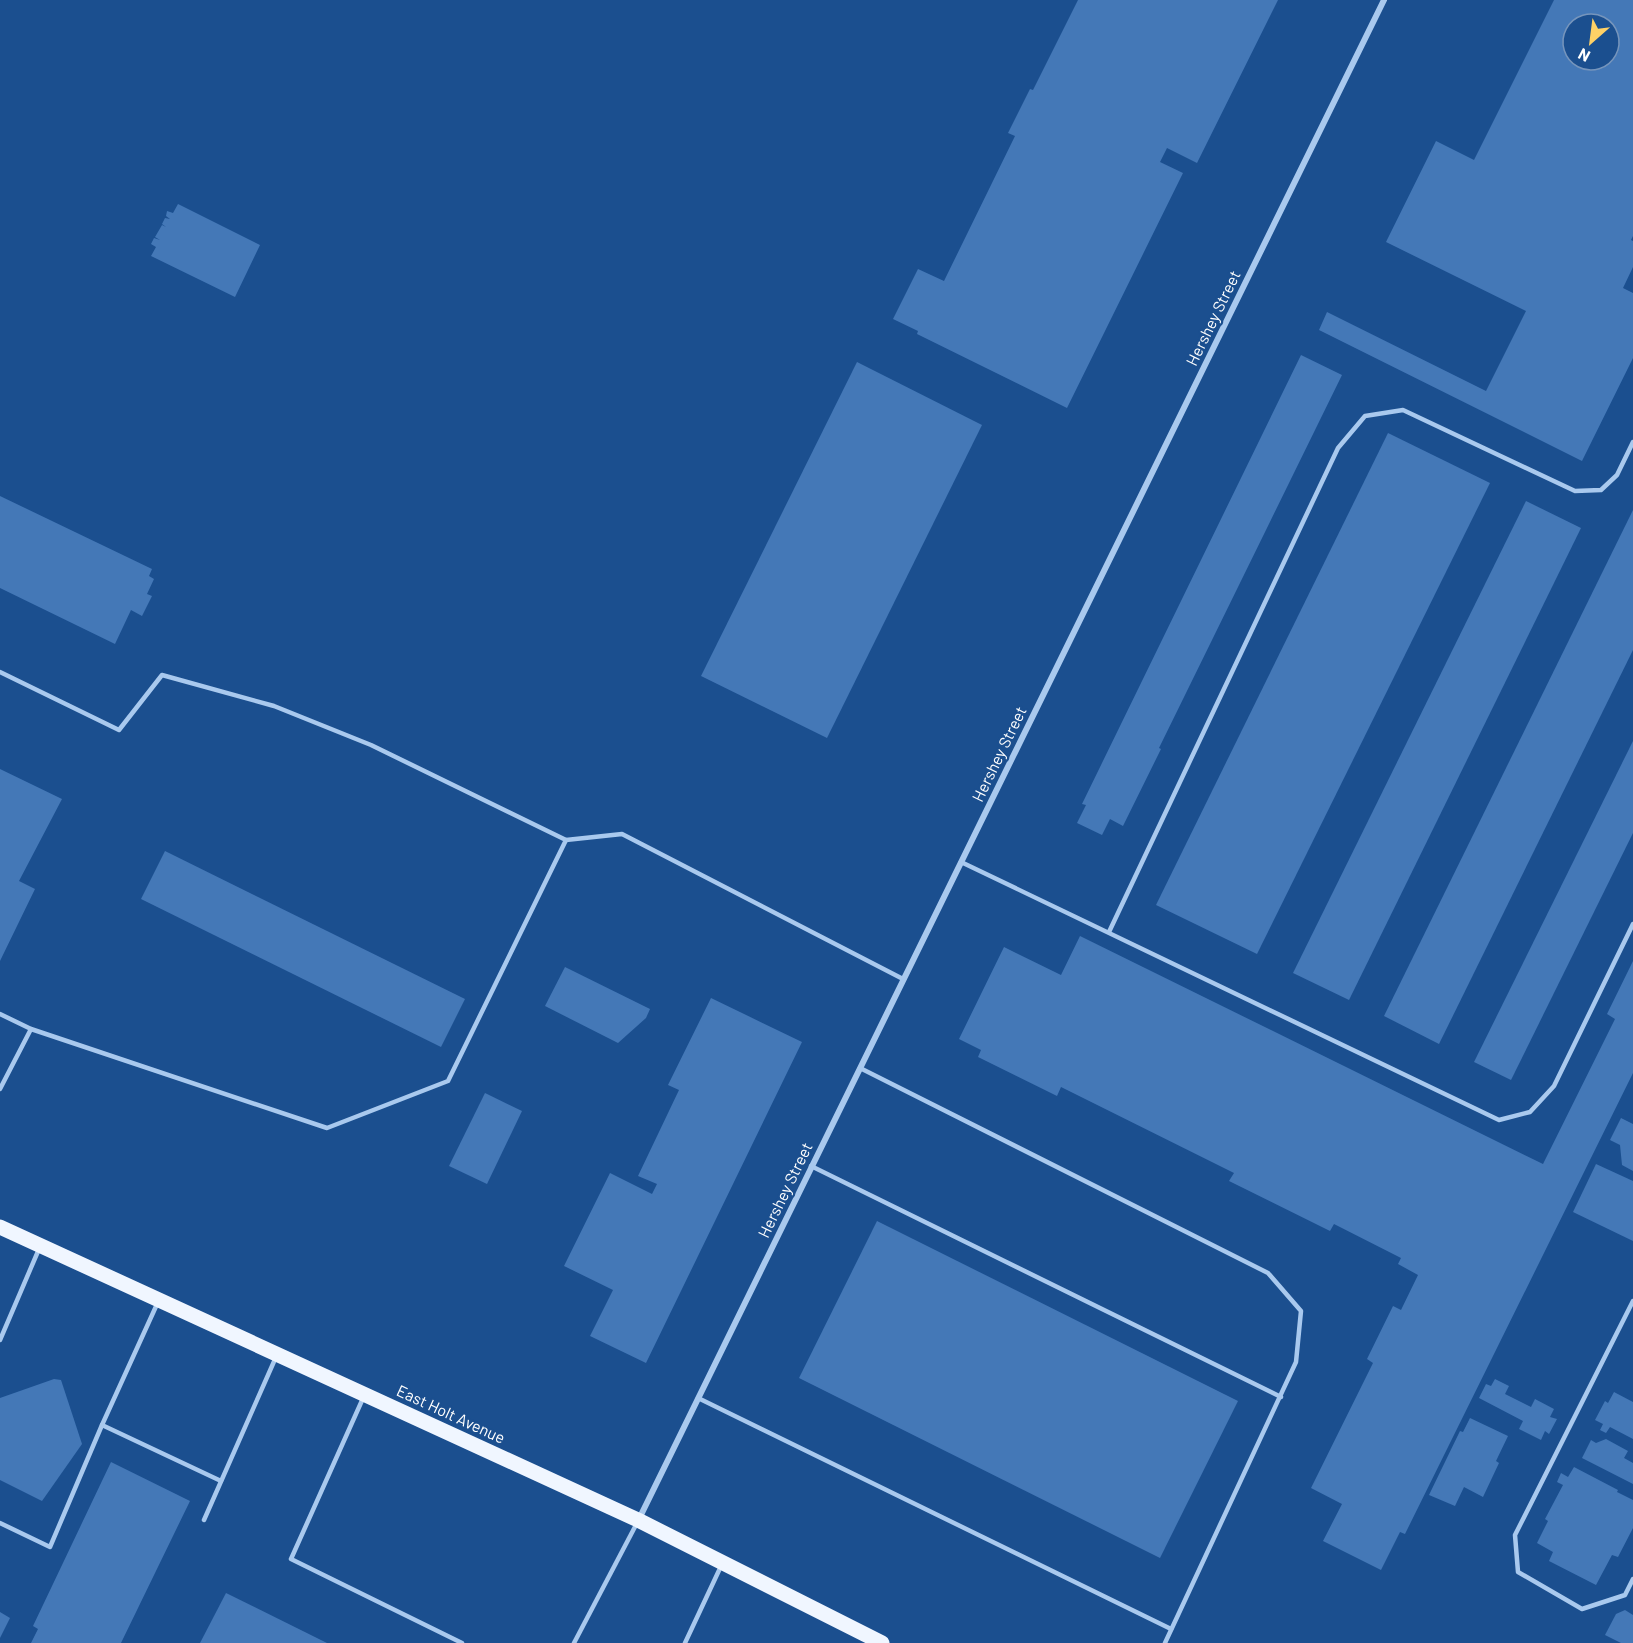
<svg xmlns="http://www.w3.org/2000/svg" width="1633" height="1643" font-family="Barlow,sans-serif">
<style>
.building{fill:#4478b7;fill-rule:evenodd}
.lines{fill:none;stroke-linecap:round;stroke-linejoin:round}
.lane{stroke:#a9c9ee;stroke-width:4.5}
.street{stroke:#a9c9ee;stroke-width:6}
.primary{stroke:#f0f6ff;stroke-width:15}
.labels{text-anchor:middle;stroke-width:4.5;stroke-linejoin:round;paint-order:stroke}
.street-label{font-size:16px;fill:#fff;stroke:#1b4f8f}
</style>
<rect width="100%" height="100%" fill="#1b4f8f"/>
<g class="building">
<path d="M 1078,0 L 1278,0 L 1197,163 L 1167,148 L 1160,162 L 1183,173 L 1067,408 L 917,334 L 918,331 L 893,319 L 918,269 L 944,281 L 1015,136 L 1008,133 L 1030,89 L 1033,90 Z"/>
<path d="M 1554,0 L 1633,0 L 1633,236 L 1631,240 L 1633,241 L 1633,267 L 1623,288 L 1633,293 L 1633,358 L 1582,461 L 1319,330 L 1327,312 L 1486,391 L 1526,311 L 1386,242 L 1436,141 L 1474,160 ZM 1573,24 L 1609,24 L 1609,60 L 1573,60 Z"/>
<path d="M 178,204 L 260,245 L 235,297 L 151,256 L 156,247 L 151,244 L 154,238 L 160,240 L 155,237 L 162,225 L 166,227 L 162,224 L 165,218 L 170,219 L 166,216 L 167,211 L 173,213 Z"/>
<path d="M 1301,355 L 1342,375 L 1159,748 L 1161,749 L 1123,826 L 1110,819 L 1102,835 L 1077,823 L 1086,805 L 1082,804 Z"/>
<path d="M 857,362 L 982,425 L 827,738 L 701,676 Z"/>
<path d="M 1388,433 L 1490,483 L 1257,954 L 1156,905 Z"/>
<path d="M 0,496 L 152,569 L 149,576 L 154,579 L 147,594 L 152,596 L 142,616 L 131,610 L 115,644 L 0,588 Z"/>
<path d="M 1526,501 L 1581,528 L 1349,1000 L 1293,973 Z"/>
<path d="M 1633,510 L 1633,650 L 1439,1044 L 1384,1016 Z"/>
<path d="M 1633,741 L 1633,833 L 1511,1080 L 1474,1062 Z"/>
<path d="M 0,769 L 62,799 L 19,881 L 35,889 L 0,961 Z"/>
<path d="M 165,851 L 465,999 L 441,1047 L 141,899 Z"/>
<path d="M 1080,936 L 1543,1164 L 1615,1019 L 1607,1014 L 1633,961 L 1633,1073 L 1405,1534 L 1400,1532 L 1381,1570 L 1323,1541 L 1342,1504 L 1311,1488 L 1373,1363 L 1367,1359 L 1393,1306 L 1401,1310 L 1418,1275 L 1398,1264 L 1401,1258 L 1334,1224 L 1330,1231 L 1229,1181 L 1234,1173 L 1061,1087 L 1057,1096 L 978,1057 L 981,1050 L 959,1039 L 1004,947 L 1061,975 Z"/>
<path d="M 565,967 L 650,1009 L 646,1018 L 618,1043 L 545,1006 Z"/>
<path d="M 711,998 L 802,1042 L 646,1363 L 590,1336 L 613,1290 L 564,1266 L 610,1173 L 652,1194 L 657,1184 L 638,1176 L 679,1090 L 668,1085 Z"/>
<path d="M 485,1093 L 522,1111 L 487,1184 L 449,1166 Z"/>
<path d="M 1621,1118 L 1633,1124 L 1633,1171 L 1622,1165 L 1620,1145 L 1610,1140 Z"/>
<path d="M 1596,1164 L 1633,1181 L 1633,1241 L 1573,1212 Z"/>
<path d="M 877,1221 L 1238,1401 L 1160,1558 L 799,1378 Z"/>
<path d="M 54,1379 L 61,1380 L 82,1444 L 42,1501 L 0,1480 L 0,1398 Z"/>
<path d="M 1495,1379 L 1509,1386 L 1505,1394 L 1531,1407 L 1535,1399 L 1554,1409 L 1550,1417 L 1557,1419 L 1549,1434 L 1545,1431 L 1541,1440 L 1519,1429 L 1523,1421 L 1479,1398 L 1486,1384 L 1491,1386 Z"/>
<path d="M 1614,1392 L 1633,1402 L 1633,1439 L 1610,1427 L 1606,1433 L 1600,1430 L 1603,1424 L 1595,1420 L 1605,1401 L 1608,1403 Z"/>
<path d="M 1470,1418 L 1508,1436 L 1496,1461 L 1499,1463 L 1483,1497 L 1464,1487 L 1455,1506 L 1429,1495 L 1460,1431 L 1463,1432 Z"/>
<path d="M 1606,1439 L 1628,1451 L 1624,1458 L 1633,1463 L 1633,1484 L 1582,1458 L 1591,1440 L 1596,1443 Z"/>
<path d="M 111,1462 L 190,1501 L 121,1643 L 31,1643 L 38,1629 L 33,1626 Z"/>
<path d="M 1574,1467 L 1618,1490 L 1617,1492 L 1633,1500 L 1633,1528 L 1618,1557 L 1612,1555 L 1596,1585 L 1549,1561 L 1553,1552 L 1537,1543 L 1548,1521 L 1545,1519 L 1563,1485 L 1557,1482 L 1561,1473 L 1568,1477 Z"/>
<path d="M 226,1593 L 327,1643 L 200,1643 Z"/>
<path d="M 1625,1610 L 1633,1615 L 1633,1643 L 1621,1643 L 1605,1635 L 1616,1614 Z"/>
<path d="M 0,1612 L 10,1618 L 0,1638 Z"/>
</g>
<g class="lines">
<g class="lane">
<path d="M 0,672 L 119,730 L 162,675 L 274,706 L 371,745 L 566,840 L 448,1081 L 327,1128 L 31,1029 L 0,1014"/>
<path d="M 566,840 L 622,834 L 903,979"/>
<path d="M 961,862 L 1499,1120 L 1530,1112 L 1554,1086 L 1633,924"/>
<path d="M 1109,932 L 1338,448 L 1365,416 L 1403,410 L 1575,491 L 1601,490 L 1617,475 L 1633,442"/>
<path d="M 860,1068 L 1268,1273 L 1301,1311 L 1296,1362 L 1165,1643"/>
<path d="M 0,1089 L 31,1029"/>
<path d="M 811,1166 L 1281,1397"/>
<path d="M 1633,1301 L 1515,1535 L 1518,1572 L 1582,1609 L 1625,1595 L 1633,1579"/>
<path d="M 158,1302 L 102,1425 L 221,1481"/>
<path d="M 0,1340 L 39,1249"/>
<path d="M 364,1396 L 291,1559 L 462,1643"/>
<path d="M 698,1398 L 1171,1629"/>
<path d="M 204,1520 L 276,1357"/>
<path d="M 0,1523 L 50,1547 L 102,1425"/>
<path d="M 574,1643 L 637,1523"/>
<path d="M 685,1643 L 722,1564"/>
</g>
<path class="street" d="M 639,1519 L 1384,0"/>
<path class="primary" d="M 0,1227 L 638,1520 L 882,1643"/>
</g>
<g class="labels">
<g class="street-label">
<text transform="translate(1213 318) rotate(-64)" y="6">Hershey Street</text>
<text transform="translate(999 754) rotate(-64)" y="6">Hershey Street</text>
<text transform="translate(785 1190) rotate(-64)" y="6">Hershey Street</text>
<text transform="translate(451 1414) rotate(25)" y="6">East Holt Avenue</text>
</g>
</g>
<g transform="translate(1591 42) rotate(208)"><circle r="28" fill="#1b4f8f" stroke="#7695bc" stroke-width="1.5"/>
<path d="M0-4.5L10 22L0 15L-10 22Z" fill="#ffd166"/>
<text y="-9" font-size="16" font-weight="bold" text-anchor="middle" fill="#ffffff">N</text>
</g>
</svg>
